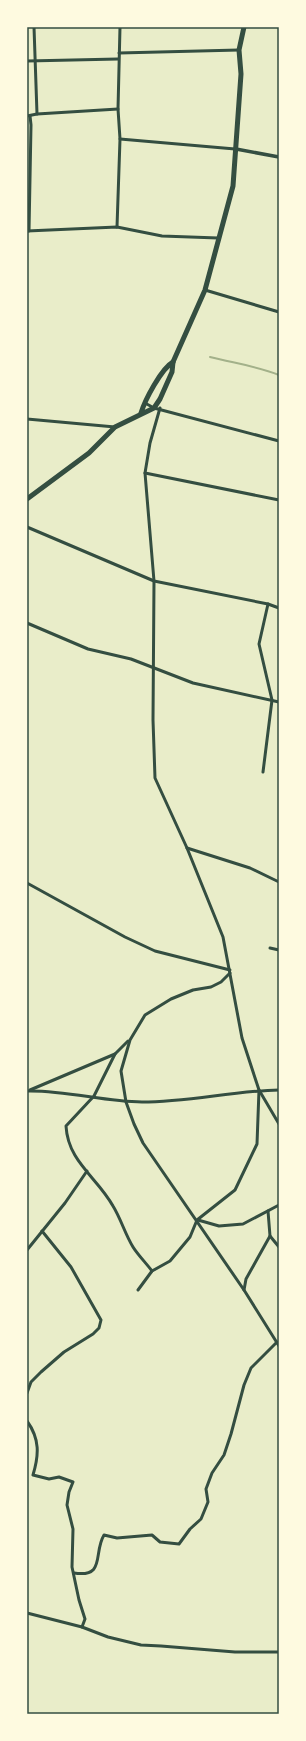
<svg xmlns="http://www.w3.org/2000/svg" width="306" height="1741" font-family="'DejaVu Sans',sans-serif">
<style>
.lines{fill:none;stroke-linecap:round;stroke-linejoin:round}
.stream{stroke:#a3b18a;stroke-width:2}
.minor{stroke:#344e41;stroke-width:3}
.tertiary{stroke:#344e41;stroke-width:3.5}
.trunk{stroke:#344e41;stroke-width:5}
.neatline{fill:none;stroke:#344e41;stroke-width:1.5}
</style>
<rect width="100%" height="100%" fill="#e9edc9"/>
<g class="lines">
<path class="stream" d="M 210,357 C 233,363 257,366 279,375"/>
<g class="minor">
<path d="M 34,27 L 37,114"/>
<path d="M 119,53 L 239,50"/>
<path d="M 27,61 L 118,59"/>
<path d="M 27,116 L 37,114 L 118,109"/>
<path d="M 120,139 L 235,149"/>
<path d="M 117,227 L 120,139 L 118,109 L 120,27"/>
<path d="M 27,231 L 117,227 L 162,236 L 218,238"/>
<path d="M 29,231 L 31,125 L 30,116"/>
<path d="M 205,290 L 279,312"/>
<path d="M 145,403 L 154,408 L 279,441"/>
<path d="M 160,408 L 150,443 L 145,473 L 154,581 L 153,720 L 155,778 L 187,848 L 223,937 L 242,1038 L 259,1090 L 279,1124"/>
<path d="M 27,419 L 115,427"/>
<path d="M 145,473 L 279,500"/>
<path d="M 27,527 L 154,581 L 268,604 L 279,608"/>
<path d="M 27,623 L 88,649 L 131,659 L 193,683 L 279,702"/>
<path d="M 263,772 L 272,700 L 259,644 L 268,604"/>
<path d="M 187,848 L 250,868 L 279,882"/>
<path d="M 27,883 L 125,937 L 155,951 L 230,970"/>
<path d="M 270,948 L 279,950"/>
<path d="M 230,973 L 221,982 L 211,987 L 193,990 L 171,999 L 145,1015 L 130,1040 L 121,1071 L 126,1102 L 134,1124 L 143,1143 L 244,1290 L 279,1346"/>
<path d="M 128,1041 L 115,1054 L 94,1096 L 66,1126 C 68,1162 97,1177 113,1206 C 121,1219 125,1234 133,1247 C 138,1255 146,1263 152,1271"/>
<path d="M 30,1090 L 115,1054"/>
<path d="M 27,1091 C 67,1090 104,1102 142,1102 C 188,1102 233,1091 279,1090"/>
<path d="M 268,1211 L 270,1236 L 279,1247"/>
<path d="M 198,1220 L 219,1226 L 243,1224 L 279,1205"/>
<path d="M 27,1250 L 65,1203 L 87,1171"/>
<path d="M 138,1290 L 152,1271 L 170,1261 L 190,1237 L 197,1220 L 235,1190 L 257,1144 L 259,1090"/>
<path d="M 244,1290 L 246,1279 L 270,1236"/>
<path d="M 27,1393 L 31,1382 L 41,1372 L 64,1352 L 93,1334 L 99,1328 L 101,1320 L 71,1267 L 42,1231"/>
<path d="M 27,1421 C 40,1439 39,1455 33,1475 L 49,1479 L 59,1477 L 73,1482 L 69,1492 L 67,1505 L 73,1529 L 72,1567 L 79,1600 L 85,1619 L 82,1627"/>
<path d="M 74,1573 C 106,1578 93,1553 104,1535 L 117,1538 L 152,1535 L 160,1542 L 179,1544 L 190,1529 L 201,1519 L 208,1502 L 206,1489 L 212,1473 L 224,1455 L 231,1434 L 244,1385 L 251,1368 L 277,1342"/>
<path d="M 27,1613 L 82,1627 L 108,1637 L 141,1645 L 161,1646 L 235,1652 L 279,1652"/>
</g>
<path class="tertiary" d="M 236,149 L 279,157"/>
<g class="trunk">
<path d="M 141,413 C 145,400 161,369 173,362"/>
<path d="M 27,499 L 89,453 L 115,427 L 154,408 L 160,399 L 172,372 L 173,362 L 205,290 L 233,186 L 241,74 L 239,50 L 244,27"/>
</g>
</g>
<rect width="306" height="1741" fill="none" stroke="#fefae0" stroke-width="56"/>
<rect x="28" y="28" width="250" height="1685" class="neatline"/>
</svg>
